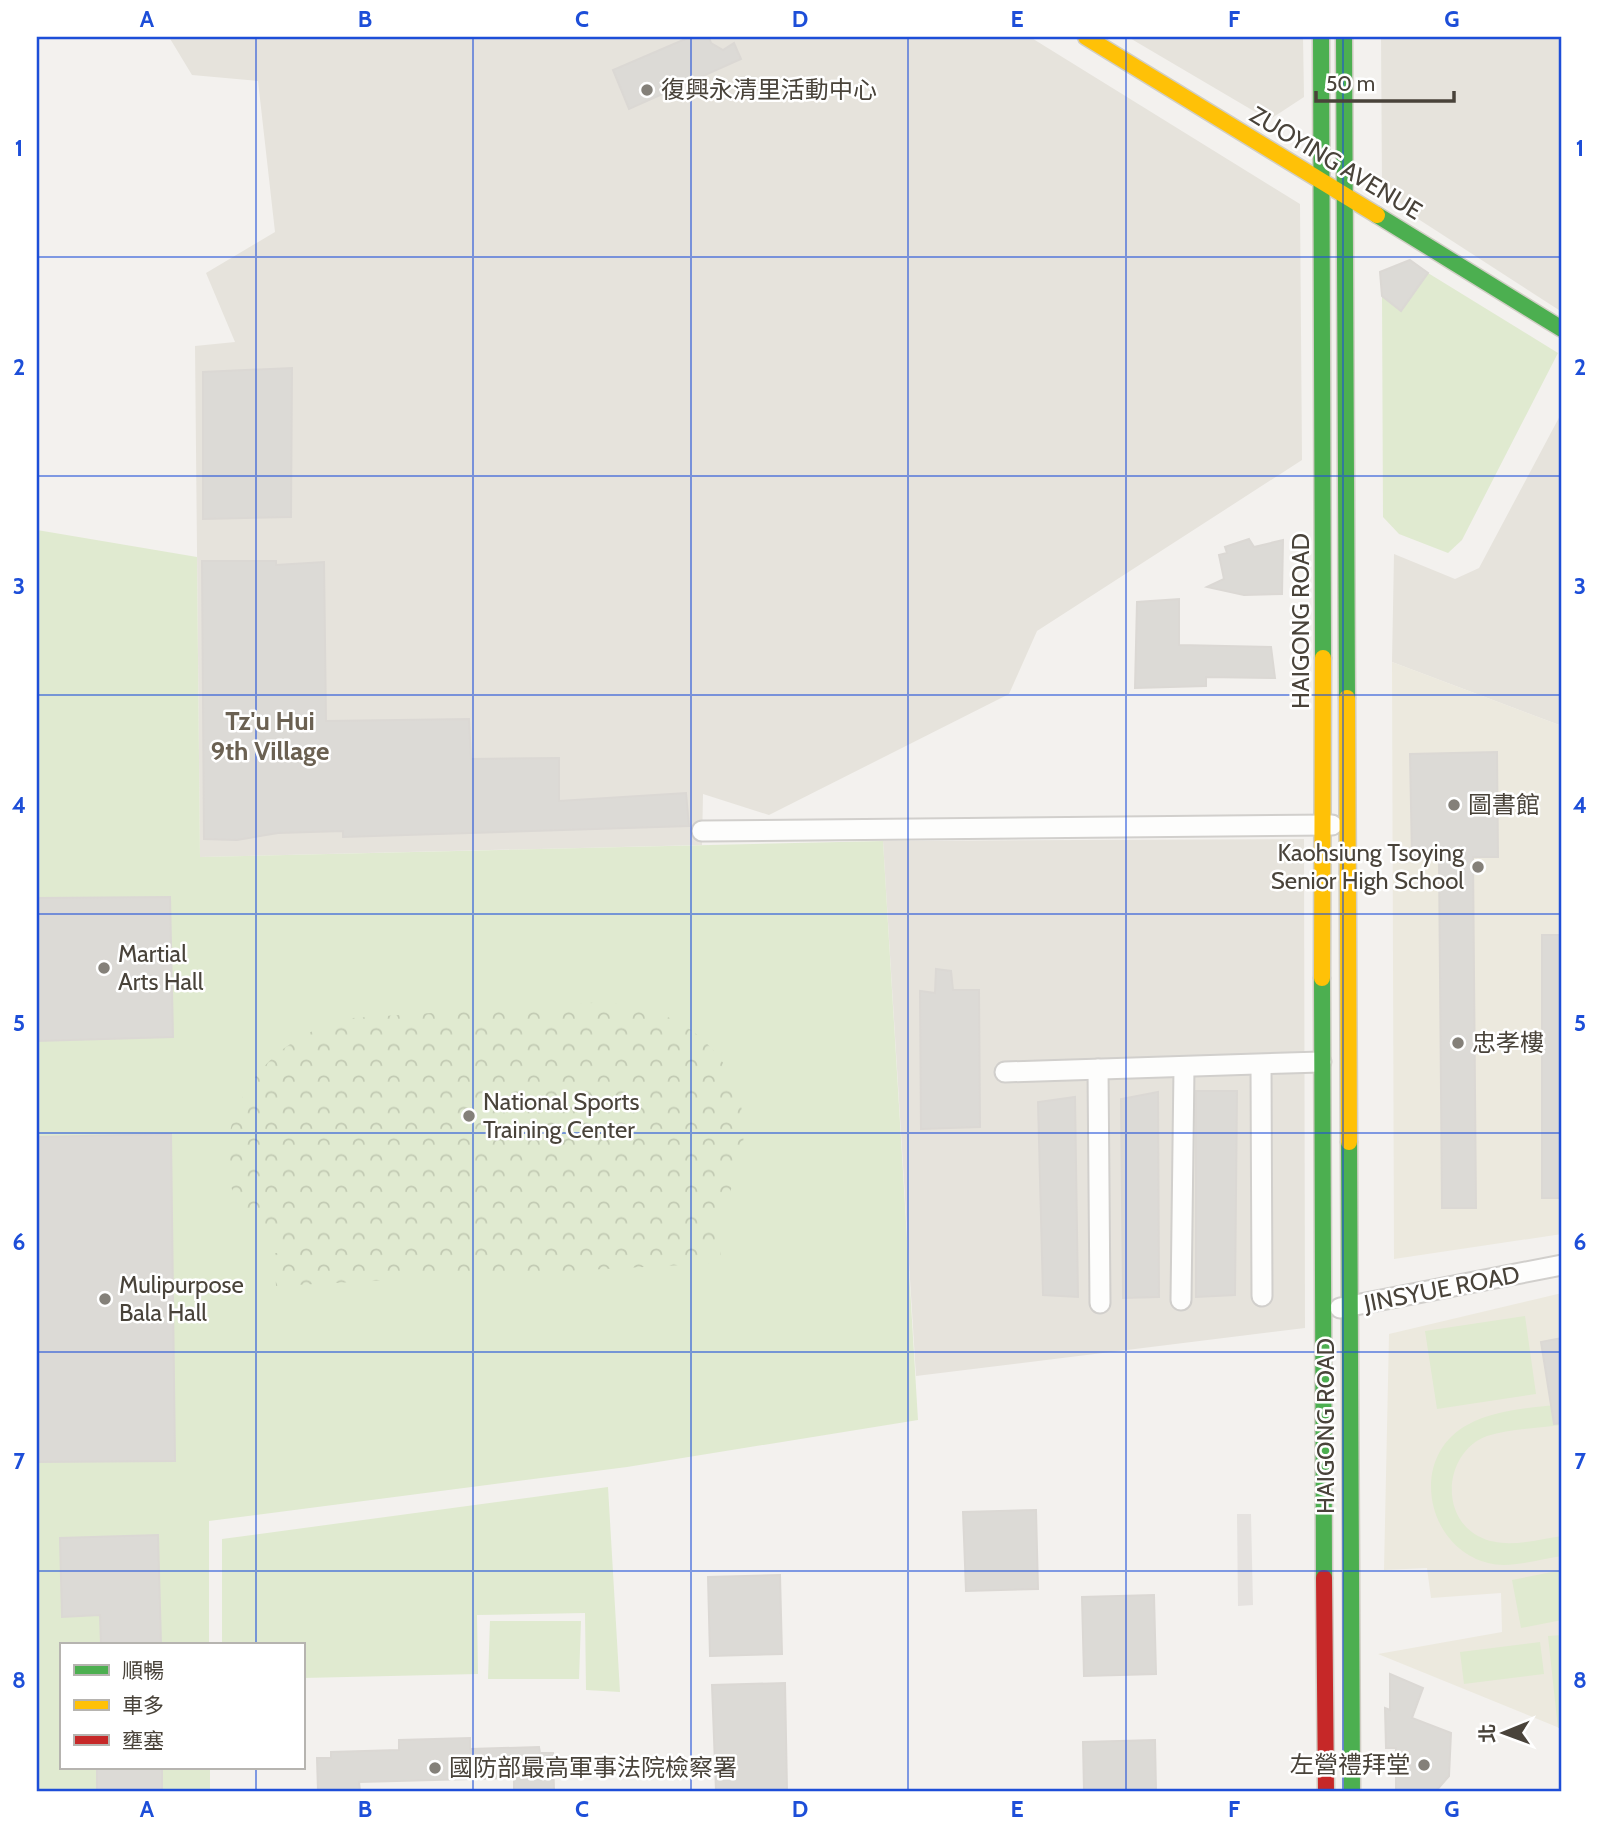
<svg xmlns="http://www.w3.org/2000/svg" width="1599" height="1828" font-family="Cabin,'Noto Sans TC',sans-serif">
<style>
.residential{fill:#e6e3dc}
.education{fill:#ece9de}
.grass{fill:#e0ead0}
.park{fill:url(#park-crowns)}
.parking{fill:#e5e2df}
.building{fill:#dcdad6;stroke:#dbd8d4;stroke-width:2}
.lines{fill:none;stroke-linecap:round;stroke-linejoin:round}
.street-casing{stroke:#d1cfcc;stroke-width:23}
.fast-casing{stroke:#d1cec5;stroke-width:19}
.slow-casing{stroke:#d1cec5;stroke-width:19}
.jam-casing{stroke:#d1cec5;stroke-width:19}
.street{stroke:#fdfdfc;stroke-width:19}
.fast{stroke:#4caf50;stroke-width:16}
.slow{stroke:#ffc107;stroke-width:16}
.jam{stroke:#c62828;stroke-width:16}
.grid{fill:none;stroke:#1d4ed8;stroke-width:2;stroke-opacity:0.55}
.poi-dot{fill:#848079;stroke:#fff;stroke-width:2.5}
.labels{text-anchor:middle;stroke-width:5;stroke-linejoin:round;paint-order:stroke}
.poi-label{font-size:24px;fill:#49433a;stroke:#fff;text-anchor:start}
.street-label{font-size:24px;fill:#49433a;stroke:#fff}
.neighbourhood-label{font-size:26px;font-weight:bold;fill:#6b6152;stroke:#fff}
.neatline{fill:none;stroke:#1d4ed8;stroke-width:2.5}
.grid-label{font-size:23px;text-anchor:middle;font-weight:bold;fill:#1d4ed8}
</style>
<defs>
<pattern id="park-crowns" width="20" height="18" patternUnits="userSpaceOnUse" patternTransform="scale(1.75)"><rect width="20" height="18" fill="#e0ead0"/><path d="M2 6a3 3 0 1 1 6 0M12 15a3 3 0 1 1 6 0" fill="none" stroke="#c2cab3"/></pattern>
</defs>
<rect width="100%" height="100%" fill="#f3f1ee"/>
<g class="residential">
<path d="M 169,37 L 1030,37 L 1300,204 L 1302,460 L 1037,631 L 1009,694 L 769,815 L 703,794 L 702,845 L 200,857 L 195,346 L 235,342 L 206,273 L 275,232 L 258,81 L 192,75 Z"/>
<path d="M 1128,37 L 1303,37 L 1304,97 L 1269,120 Z"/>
<path d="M 1381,37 L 1562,37 L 1562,312 L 1412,215 L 1382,184 Z"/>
<path d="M 1562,412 L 1562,726 L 1392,662 L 1394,554 L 1455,579 L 1479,568 Z"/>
<path d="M 1304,839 L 1305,1328 L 916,1376 L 883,841 Z"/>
</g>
<g class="education">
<path d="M 1392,662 L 1562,726 L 1562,1234 L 1394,1259 Z"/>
<path d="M 1562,1293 L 1562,1729 L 1378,1654 L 1502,1632 L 1501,1593 L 1431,1598 L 1427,1568 L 1384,1570 L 1389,1334 Z"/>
</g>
<g class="grass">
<path d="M 1428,273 L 1558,353 L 1462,540 L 1448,553 L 1399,534 L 1383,517 L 1382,296 L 1401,311 Z"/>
<path d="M 37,530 L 197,557 L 200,857 L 883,841 L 918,1420 L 627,1467 L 209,1521 L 209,1644 L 61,1644 L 61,1767 L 210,1767 L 210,1791 L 37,1791 Z"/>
<path d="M 1525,1316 L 1536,1394 L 1437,1409 L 1425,1331 Z"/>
<path d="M 1562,1404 L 1562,1425 C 1539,1428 1510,1429 1487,1436 C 1446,1451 1438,1514 1478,1536 C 1504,1550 1534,1540 1562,1536 L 1562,1556 C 1540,1559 1510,1569 1488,1563 C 1425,1547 1408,1455 1469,1424 C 1496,1409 1532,1408 1562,1404 Z"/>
<path d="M 608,1487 L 620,1692 L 586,1690 L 585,1613 L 477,1615 L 478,1674 L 303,1678 L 303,1644 L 222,1644 L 222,1539 Z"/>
<path d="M 1562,1570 L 1562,1620 L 1521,1628 L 1512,1580 Z"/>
<path d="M 490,1621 L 581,1621 L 579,1679 L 488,1679 Z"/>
<path d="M 1562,1635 L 1562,1727 L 1558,1728 L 1548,1636 Z"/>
<path d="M 1540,1642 L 1544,1674 L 1464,1684 L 1460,1652 Z"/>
</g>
<path class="park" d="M 604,1002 C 730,1009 785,1125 709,1227 L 719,1227 L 721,1263 L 276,1286 L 274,1253 L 287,1253 C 270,1241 251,1228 240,1209 C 212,1156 233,1091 277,1054 C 295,1039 316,1029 337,1019 Z"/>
<path class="parking" d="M 1237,1514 L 1251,1514 L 1253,1605 L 1238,1606 Z"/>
<g class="building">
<path d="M 690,37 L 709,37 L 711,43 L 723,50 L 734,43 L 741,59 L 629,109 L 613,70 Z"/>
<path d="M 1410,260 L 1428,273 L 1401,311 L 1382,296 L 1380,272 Z"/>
<path d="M 292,368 L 291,517 L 203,519 L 203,372 Z"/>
<path d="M 1249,539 L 1254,547 L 1283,540 L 1282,594 L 1244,595 L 1207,587 L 1224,579 L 1219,555 L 1227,553 L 1225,547 Z"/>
<path d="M 202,561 L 276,561 L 276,565 L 324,562 L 326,721 L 469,719 L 471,759 L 559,758 L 559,801 L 686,793 L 689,826 L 343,837 L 343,831 L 278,833 L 237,840 L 204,839 Z"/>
<path d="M 1179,599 L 1179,645 L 1271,647 L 1275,678 L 1206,677 L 1206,686 L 1135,688 L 1137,602 Z"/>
<path d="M 1497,752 L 1498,857 L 1473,857 L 1476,1208 L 1442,1208 L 1439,858 L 1412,858 L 1410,754 Z"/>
<path d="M 170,897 L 173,1037 L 37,1041 L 37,898 Z"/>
<rect x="1542" y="935" width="20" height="263"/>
<path d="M 936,969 L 951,971 L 953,990 L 979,990 L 980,1127 L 921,1129 L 920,991 L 935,993 Z"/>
<path d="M 1196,1091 L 1237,1091 L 1235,1295 L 1196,1297 Z"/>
<path d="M 1158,1092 L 1159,1297 L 1123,1298 L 1121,1099 Z"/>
<path d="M 1075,1097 L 1078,1297 L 1043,1295 L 1038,1102 Z"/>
<path d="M 171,1134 L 175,1461 L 37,1462 L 37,1137 Z"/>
<path d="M 1562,1338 L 1562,1423 L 1554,1424 L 1541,1342 Z"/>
<path d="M 1036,1510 L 1038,1589 L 966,1591 L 963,1512 Z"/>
<path d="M 158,1535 L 161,1644 L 101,1644 L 100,1615 L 62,1617 L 60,1538 Z"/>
<path d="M 780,1575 L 782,1654 L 710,1656 L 708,1577 Z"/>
<path d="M 1154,1595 L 1156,1674 L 1084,1676 L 1082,1597 Z"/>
<path d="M 1390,1674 L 1423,1688 L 1412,1718 L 1451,1733 L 1449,1776 L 1436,1791 L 1396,1791 L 1396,1748 L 1386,1748 L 1385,1708 L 1390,1710 Z"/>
<path d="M 785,1683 L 787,1791 L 716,1791 L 712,1685 Z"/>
<path d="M 470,1738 L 470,1749 L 539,1747 L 540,1753 L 553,1753 L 554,1791 L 514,1791 L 514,1778 L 359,1782 L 360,1791 L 318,1791 L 317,1758 L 331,1758 L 331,1752 L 399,1750 L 399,1740 Z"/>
<path d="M 1155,1740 L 1156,1791 L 1084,1791 L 1083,1742 Z"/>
<rect x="97" y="1767" width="65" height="24"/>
</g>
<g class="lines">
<defs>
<g id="street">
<path d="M 702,831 L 1332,825"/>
<path d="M 1261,1065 L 1262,1296"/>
<path d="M 1098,1069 L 1100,1303"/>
<path d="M 1005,1072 L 1321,1062"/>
<path d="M 1181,1300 L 1184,1068"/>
<path d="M 1340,1308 L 1562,1265"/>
</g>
<g id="fast">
<path d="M 1321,37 L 1323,658"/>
<path d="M 1344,37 L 1347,698"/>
<path d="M 1377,215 L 1562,329"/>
<path d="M 1322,978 L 1324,1578"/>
<path d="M 1349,1142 L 1352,1791"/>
</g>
<g id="slow">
<path d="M 1086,37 L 1377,215"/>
<path d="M 1347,698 L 1349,1142"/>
<path d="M 1322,978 L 1323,658"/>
</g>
<path id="jam" d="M 1324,1578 L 1326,1791"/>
</defs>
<use href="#street" class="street-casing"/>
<use href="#fast" class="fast-casing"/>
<use href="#slow" class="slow-casing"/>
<use href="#jam" class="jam-casing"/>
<use href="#street" class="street"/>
<use href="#fast" class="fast"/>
<use href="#slow" class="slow"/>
<use href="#jam" class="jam"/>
</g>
<path class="grid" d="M 256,37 L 256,1644M 473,37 L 473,1791M 691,37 L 691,1791M 908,37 L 908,1791M 1126,37 L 1126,1791M 1343,37 L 1343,1791M 37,257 L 1562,257M 37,476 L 1562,476M 37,695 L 1562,695M 37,914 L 1562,914M 37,1133 L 1562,1133M 37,1352 L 1562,1352M 37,1571 L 1562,1571M 256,1767 L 256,1791"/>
<g class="poi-dot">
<circle cx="647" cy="90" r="7"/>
<circle cx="1454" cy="805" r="7"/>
<circle cx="1478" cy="867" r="7"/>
<circle cx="104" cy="968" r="7"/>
<circle cx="1458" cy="1043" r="7"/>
<circle cx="469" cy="1116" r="7"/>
<circle cx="105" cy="1299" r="7"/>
<circle cx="1424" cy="1765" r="7"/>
<circle cx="435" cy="1768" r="7"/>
</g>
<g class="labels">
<g class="poi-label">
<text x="661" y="98">復興永清里活動中心</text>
<text x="1468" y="813">圖書館</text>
<text x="1464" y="861" text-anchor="end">Kaohsiung Tsoying<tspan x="1464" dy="28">Senior High School</tspan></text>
<text x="118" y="962">Martial<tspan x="118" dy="28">Arts Hall</tspan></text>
<text x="1472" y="1051">忠孝樓</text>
<text x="483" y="1110">National Sports<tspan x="483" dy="28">Training Center</tspan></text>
<text x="119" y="1293">Mulipurpose<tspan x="119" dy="28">Bala Hall</tspan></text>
<text x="1410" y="1773" text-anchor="end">左營禮拜堂</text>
<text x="449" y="1776">國防部最高軍事法院檢察署</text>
</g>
<g class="street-label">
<text transform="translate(1336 163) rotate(31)" y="8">ZUOYING AVENUE</text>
<text transform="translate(1301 621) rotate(-90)" y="8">HAIGONG ROAD</text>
<text transform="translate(1442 1289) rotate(-11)" y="8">JINSYUE ROAD</text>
<text transform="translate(1326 1426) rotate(-90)" y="8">HAIGONG ROAD</text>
</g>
<g class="neighbourhood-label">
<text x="270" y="730">Tz'u Hui<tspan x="270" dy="30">9th Village</tspan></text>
</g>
</g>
<rect width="1599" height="1828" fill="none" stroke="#ffffff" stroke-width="77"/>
<rect x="60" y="1643" width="245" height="126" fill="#ffffff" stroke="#b6b4b0" stroke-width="2"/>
<rect x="74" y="1665" width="35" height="10" fill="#4caf50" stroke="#b6b4b0" stroke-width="2"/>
<text x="122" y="1678" font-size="21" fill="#49433a">順暢</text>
<rect x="74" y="1700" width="35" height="10" fill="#ffc107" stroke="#b6b4b0" stroke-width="2"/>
<text x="122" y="1713" font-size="21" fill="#49433a">車多</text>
<rect x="74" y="1735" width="35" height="10" fill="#c62828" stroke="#b6b4b0" stroke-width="2"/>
<text x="122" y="1748" font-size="21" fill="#49433a">壅塞</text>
<g transform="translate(1504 1733) rotate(269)" stroke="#ffffff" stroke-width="5" paint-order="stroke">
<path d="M0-5L12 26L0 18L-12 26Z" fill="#49433a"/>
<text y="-10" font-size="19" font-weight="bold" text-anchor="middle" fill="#49433a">北</text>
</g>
<path d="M1316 91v10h138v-10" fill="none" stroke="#49433a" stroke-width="3.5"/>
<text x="1326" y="91" font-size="21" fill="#49433a" stroke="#ffffff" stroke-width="5" paint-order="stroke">50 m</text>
<rect x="38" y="38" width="1522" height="1752" class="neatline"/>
<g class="grid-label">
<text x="147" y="27">A</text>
<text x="365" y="27">B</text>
<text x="582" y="27">C</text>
<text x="800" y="27">D</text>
<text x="1017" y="27">E</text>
<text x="1234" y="27">F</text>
<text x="1452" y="27">G</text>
<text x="19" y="156">1</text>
<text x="1580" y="156">1</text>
<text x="19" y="375">2</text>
<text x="1580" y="375">2</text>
<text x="19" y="594">3</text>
<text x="1580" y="594">3</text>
<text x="19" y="813">4</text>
<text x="1580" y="813">4</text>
<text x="19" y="1031">5</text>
<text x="1580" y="1031">5</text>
<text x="19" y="1250">6</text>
<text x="1580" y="1250">6</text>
<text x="19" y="1469">7</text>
<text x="1580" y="1469">7</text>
<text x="19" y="1688">8</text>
<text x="1580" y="1688">8</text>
<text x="147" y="1817">A</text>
<text x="365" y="1817">B</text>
<text x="582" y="1817">C</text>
<text x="800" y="1817">D</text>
<text x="1017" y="1817">E</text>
<text x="1234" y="1817">F</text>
<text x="1452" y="1817">G</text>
</g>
</svg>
